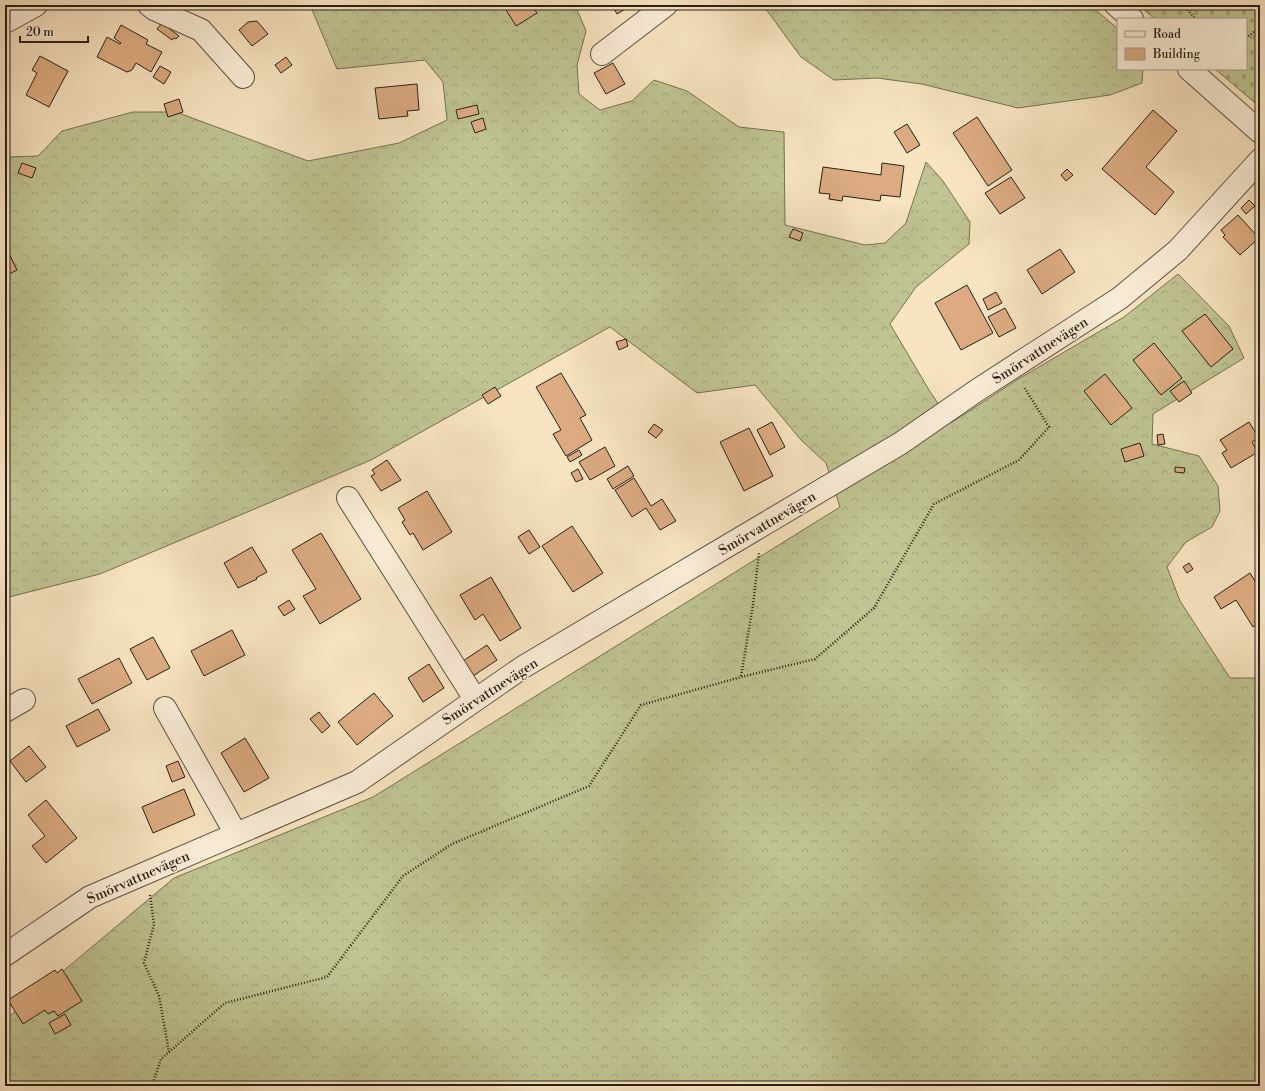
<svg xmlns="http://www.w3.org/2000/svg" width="1265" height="1091" font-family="'Libre Bodoni',serif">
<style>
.forest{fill:url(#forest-crowns);stroke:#747254}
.cemetery{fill:url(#cemetery-stones);stroke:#747254}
.building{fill:#dcab82;stroke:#282017}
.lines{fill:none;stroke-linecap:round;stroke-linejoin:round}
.minor-casing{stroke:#5c5142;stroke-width:24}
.path{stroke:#282017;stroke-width:2.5;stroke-dasharray:1 2;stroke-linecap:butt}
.minor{stroke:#faedd7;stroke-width:22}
.labels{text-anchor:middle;stroke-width:3;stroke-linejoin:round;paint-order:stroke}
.street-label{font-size:14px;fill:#282017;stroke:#faedd7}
</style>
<defs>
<pattern id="forest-crowns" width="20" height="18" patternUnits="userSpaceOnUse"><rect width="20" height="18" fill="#bfc492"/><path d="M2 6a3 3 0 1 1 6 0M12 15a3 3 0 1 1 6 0" fill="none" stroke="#a4a87d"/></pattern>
<pattern id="cemetery-stones" width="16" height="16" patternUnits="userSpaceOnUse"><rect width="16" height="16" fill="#bfc492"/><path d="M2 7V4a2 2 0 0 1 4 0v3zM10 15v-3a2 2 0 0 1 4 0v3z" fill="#a4a87d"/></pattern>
</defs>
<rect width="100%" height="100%" fill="#f8e4c1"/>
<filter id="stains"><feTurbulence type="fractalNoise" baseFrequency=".005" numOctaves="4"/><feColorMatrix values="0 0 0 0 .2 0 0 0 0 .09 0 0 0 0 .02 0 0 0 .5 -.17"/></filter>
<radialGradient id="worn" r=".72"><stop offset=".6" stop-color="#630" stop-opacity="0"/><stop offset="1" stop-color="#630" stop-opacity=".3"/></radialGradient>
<g class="forest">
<path d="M 310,5 L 538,5 L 539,10 L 552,5 L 575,5 L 586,31 L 577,65 L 579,94 L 600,110 L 632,101 L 654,80 L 687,91 L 739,127 L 784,132 L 785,225 L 865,245 L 885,243 L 906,223 L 926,162 L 943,181 L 970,222 L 969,244 L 916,287 L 890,324 L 929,390 L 951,423 L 1020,378 L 1124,317 L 1178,274 L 1229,326 L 1244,358 L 1153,414 L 1152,444 L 1199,456 L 1218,486 L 1220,511 L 1212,527 L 1186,542 L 1167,567 L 1180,601 L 1230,678 L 1260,678 L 1260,1086 L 5,1086 L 5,1020 L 174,878 L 373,797 L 840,507 L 826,463 L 801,440 L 755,385 L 697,393 L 610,327 L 371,460 L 100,574 L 5,598 L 5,157 L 38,156 L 62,131 L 133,112 L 176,112 L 308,161 L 399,143 L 447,120 L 443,82 L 425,60 L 337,69 Z"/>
<path d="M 763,5 L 1090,5 L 1118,29 L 1118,69 L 1143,69 L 1142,83 L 1110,95 L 1018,108 L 922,84 L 877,78 L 834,80 L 801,57 Z"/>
</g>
<path class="cemetery" d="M 1138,5 L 1260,5 L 1260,107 L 1215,69 L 1246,69 L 1246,19 L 1155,19 Z"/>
<g class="building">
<path d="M 503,5 L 532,5 L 537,13 L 516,26 Z"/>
<path d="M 612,5 L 632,5 L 617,14 Z"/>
<path d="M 257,21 L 268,34 L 252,46 L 239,30 L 248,22 Z"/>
<path d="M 162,23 L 179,36 L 176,39 L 174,38 L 172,40 L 157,29 Z"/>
<path d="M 121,25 L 148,40 L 146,44 L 162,52 L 151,72 L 136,63 L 132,70 L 127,72 L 97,57 L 107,37 L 120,44 L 121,43 L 114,38 Z"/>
<path d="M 40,56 L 68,71 L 49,107 L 26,95 L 37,73 L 32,70 Z"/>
<path d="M 286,57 L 292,65 L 281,73 L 275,65 Z"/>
<path d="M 613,63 L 625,84 L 606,94 L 594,73 Z"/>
<path d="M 160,66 L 171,72 L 164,84 L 153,77 Z"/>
<path d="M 417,84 L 419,110 L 407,111 L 408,116 L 379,119 L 375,88 Z"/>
<path d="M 179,99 L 183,112 L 168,117 L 164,104 Z"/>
<path d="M 477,105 L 479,114 L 458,119 L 456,110 Z"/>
<path d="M 1153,110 L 1177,131 L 1146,167 L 1174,192 L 1155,215 L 1102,169 Z"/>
<path d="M 977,117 L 1012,170 L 988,186 L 953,133 Z"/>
<path d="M 483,118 L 486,129 L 475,133 L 471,122 Z"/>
<path d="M 907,124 L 920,145 L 907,153 L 894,132 Z"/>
<path d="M 22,163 L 36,168 L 32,178 L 18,173 Z"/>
<path d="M 882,163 L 904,166 L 900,197 L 881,195 L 880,201 L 843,196 L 842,201 L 829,199 L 830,194 L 819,193 L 823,167 L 881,175 Z"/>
<path d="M 1067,169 L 1073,175 L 1066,181 L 1061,175 Z"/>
<path d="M 1011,177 L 1025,198 L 1000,214 L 985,193 Z"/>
<path d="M 1249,200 L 1255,206 L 1246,214 L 1241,208 Z"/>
<path d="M 1238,215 L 1259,238 L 1240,255 L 1223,237 L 1225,235 L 1221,230 Z"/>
<path d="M 793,229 L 803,233 L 800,241 L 789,237 Z"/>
<path d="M 5,247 L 6,247 L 17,270 L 5,276 Z"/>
<path d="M 1060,249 L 1075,272 L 1042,294 L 1027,270 Z"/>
<path d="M 967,285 L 993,333 L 961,350 L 935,303 Z"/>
<path d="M 996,292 L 1002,303 L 988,310 L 983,299 Z"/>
<path d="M 1005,308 L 1016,328 L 999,337 L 988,317 Z"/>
<path d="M 1205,314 L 1233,349 L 1211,367 L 1182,331 Z"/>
<path d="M 626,339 L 628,346 L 619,350 L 616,342 Z"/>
<path d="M 1154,343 L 1182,378 L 1161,395 L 1133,360 Z"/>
<path d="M 561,373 L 586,415 L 580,418 L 592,440 L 566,456 L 553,434 L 561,430 L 536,387 Z"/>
<path d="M 1105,374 L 1132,408 L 1111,425 L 1084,391 Z"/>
<path d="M 1184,381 L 1192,393 L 1179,402 L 1170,391 Z"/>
<path d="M 495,387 L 501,396 L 488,404 L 482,395 Z"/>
<path d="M 772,422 L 785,447 L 770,455 L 757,430 Z"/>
<path d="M 1249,422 L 1259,438 L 1252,442 L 1258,452 L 1231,468 L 1222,453 L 1227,450 L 1220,440 Z"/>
<path d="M 654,424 L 663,430 L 656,438 L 648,432 Z"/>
<path d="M 749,428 L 773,476 L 744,491 L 720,442 Z"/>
<path d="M 1163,434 L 1165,444 L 1158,445 L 1157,435 Z"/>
<path d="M 1140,443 L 1144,456 L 1125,462 L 1121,449 Z"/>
<path d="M 605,447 L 615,466 L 590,480 L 579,462 Z"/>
<path d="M 579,450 L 582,455 L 570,462 L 567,457 Z"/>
<path d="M 387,460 L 401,480 L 381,491 L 371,476 L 375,474 L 372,470 Z"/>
<path d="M 628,466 L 634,476 L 613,489 L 607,479 Z"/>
<path d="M 1175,467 L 1185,468 L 1184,473 L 1175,472 Z"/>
<path d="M 578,469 L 583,479 L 576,482 L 571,473 Z"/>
<path d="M 634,478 L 651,506 L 662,499 L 676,521 L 660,530 L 646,508 L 632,517 L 615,490 Z"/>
<path d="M 427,491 L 452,532 L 423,550 L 413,533 L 410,535 L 402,522 L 405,520 L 398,508 Z"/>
<path d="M 572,526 L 603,573 L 573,592 L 542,546 Z"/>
<path d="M 529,530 L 540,547 L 529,554 L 518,537 Z"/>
<path d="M 321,533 L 361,599 L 320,624 L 303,596 L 316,589 L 292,550 Z"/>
<path d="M 252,547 L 267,572 L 256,578 L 257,579 L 238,588 L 224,563 Z"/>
<path d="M 1189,563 L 1193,569 L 1187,573 L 1183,567 Z"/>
<path d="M 1250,573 L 1260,589 L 1260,622 L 1253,627 L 1236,600 L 1221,609 L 1214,597 Z"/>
<path d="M 491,577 L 521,628 L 500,641 L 483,614 L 475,620 L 460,595 Z"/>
<path d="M 289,600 L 295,609 L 284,616 L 278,607 Z"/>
<path d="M 232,630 L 245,655 L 204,676 L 191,651 Z"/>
<path d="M 153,637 L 170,668 L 147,680 L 130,649 Z"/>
<path d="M 487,645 L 497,660 L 473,676 L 463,661 Z"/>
<path d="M 119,658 L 132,683 L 92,704 L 78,679 Z"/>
<path d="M 429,664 L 444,688 L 423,702 L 408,678 Z"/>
<path d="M 374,693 L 393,716 L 357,745 L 338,722 Z"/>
<path d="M 98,709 L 110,730 L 77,747 L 66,726 Z"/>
<path d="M 319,712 L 330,726 L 322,733 L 310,719 Z"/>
<path d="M 245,738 L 269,778 L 244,792 L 221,753 Z"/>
<path d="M 29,746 L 46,767 L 26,782 L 10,761 Z"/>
<path d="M 178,761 L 185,777 L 172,782 L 166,766 Z"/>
<path d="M 184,789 L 195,815 L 153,833 L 142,807 Z"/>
<path d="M 46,800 L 77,838 L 46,863 L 32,846 L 45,836 L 28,815 Z"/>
<path d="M 62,969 L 82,1001 L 58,1016 L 54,1011 L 48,1014 L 45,1010 L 23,1024 L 8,1000 L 55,970 L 57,973 Z"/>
<path d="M 65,1014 L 71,1025 L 55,1034 L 49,1023 Z"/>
</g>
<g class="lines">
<defs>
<g id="minor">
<path d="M 149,5 L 154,9 L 201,30 L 243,77"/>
<path d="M 1116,5 L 1132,19"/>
<path d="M 5,22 L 36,5"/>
<path d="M 602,54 L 666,5"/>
<path d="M 1189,69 L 1260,132"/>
<path d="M 348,498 L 475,699"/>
<path d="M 165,708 L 236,834"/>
<path d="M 5,711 L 24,700"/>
<path d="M 5,955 L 90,897 L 357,782 L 523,667 L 901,443 L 976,391 L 1120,298 L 1178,250 L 1260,160"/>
</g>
</defs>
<use href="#minor" class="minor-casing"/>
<g class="path">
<path d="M 1184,5 L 1195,19"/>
<path d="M 1246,38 L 1260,27"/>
<path d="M 741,676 L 753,605 L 759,553"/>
<path d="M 150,895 L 154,924 L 144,963 L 159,996 L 169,1052"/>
<path d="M 152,1086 L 161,1059 L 225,1003 L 327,977 L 403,876 L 452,844 L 589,786 L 641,705 L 741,677 L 815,659 L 874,608 L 934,504 L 1019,460 L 1049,427 L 1024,387"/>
</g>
<use href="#minor" class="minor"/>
</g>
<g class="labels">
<g class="street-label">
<text transform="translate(1040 350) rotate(-33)" y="5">Smörvattnevägen</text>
<text transform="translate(767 523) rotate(-31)" y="5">Smörvattnevägen</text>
<text transform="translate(490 691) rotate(-33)" y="5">Smörvattnevägen</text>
<text transform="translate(138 877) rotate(-24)" y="5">Smörvattnevägen</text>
</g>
</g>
<rect width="1265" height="1091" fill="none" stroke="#f8e4c1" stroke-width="20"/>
<rect x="6" y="6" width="1253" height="1079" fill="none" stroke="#282017" stroke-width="2"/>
<rect x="10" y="10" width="1245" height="1071" fill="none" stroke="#282017"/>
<rect x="1117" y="18" width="130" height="52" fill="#faedd7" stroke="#a69b8a"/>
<rect x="1125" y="31" width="20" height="6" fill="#faedd7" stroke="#a69b8a"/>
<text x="1153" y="38" font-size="12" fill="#282017">Road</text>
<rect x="1125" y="48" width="20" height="12" fill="#dcab82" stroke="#a69b8a"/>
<text x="1153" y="58" font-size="12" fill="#282017">Building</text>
<path d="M20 36v6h68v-6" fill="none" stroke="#282017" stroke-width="2"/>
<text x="26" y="36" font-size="12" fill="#282017" stroke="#faedd7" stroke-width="3" paint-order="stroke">20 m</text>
<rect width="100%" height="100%" filter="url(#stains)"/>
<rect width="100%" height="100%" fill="url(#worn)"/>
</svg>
